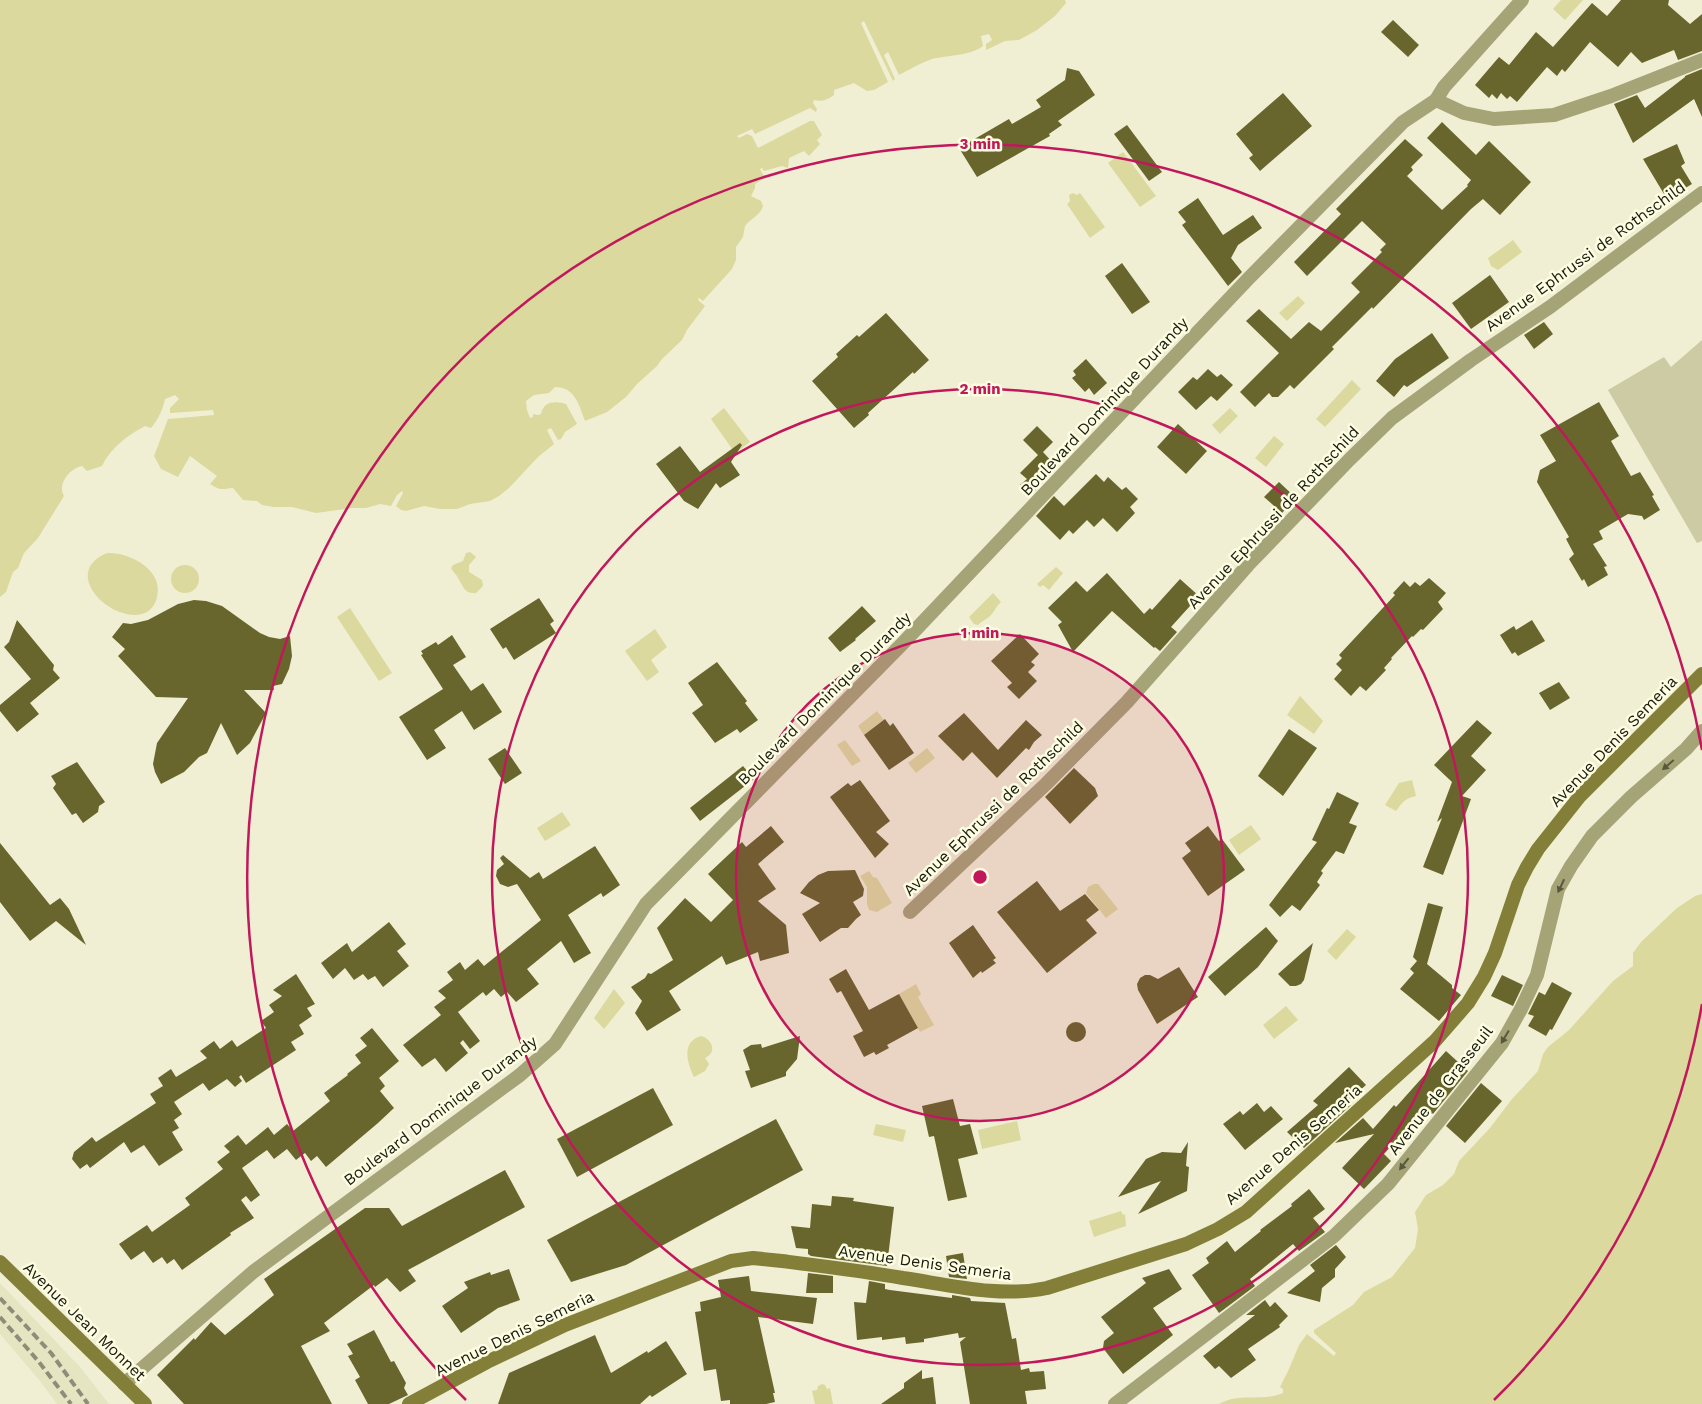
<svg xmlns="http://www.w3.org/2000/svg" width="1702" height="1404" font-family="'Work Sans',sans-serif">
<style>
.built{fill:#e6e5c2}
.green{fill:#cccba4}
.water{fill:#dbd99e}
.building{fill:#68662d}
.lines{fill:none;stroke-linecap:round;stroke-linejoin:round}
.minor{stroke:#a5a477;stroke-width:14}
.tertiary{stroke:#a5a477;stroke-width:14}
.secondary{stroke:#837f38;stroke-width:14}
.rail{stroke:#8e8d7a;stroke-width:4;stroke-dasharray:8 4;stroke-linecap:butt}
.oneway{fill:#58583e}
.ring{fill:none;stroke:#c2185b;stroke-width:2.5}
.labels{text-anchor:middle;stroke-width:5;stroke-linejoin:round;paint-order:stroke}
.street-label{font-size:16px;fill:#19190f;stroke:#fdfde1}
.centre{fill:#c2185b;stroke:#fdfde1;stroke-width:2.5}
.ring-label{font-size:15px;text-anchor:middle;font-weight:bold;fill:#c2185b;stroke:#fdfde1;stroke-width:5;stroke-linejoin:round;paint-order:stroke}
</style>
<rect width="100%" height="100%" fill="#f0efd4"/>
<path class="built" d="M 0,1283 L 80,1367 L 109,1404 L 57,1404 L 40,1381 L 0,1334 Z"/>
<path class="green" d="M 1702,340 L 1702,541 L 1697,543 L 1608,390 L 1664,357 L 1671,367 Z"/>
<g class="water">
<path d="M 0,0 L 1065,0 L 1066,3 L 1055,16 L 1037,30 L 1019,40 L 1005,41 L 986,50 L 986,44 L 992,40 L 989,34 L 981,36 L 983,46 C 970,56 948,55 932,59 C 921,63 910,69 899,75 L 888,52 L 884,55 L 895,79 L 893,81 L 864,21 L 861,23 L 888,82 L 874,90 L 867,91 L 854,83 L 834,90 L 834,95 C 827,100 823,102 814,100 L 813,103 L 817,109 L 816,112 L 810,108 L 755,134 L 752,129 L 737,136 L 739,138 L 747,134 L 752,136 L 758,148 L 810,121 L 814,121 L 822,135 L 817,140 L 820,144 L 809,156 L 804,151 L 789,158 L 788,168 L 782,166 L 764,171 L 762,168 L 760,169 L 765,178 L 755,184 L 755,188 L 751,196 L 761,201 L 763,206 C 760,216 751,218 745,226 L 743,237 L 736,247 L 736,260 L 732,269 L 703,301 L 699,298 L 698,300 L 705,306 L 687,330 L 682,340 L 662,359 L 657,366 L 637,384 L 626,397 L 607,412 L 585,421 C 579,405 575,387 555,387 L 549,393 L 534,395 L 526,401 L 527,410 L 530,418 L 533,417 L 533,414 L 538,415 L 541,414 C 544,401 555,401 566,404 L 577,424 L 565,432 L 561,439 L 558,440 L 551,428 L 547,430 L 554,444 L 538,457 L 509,488 L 499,496 L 490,501 L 470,504 L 457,509 L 440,509 L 424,506 L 406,511 L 401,510 L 396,506 L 403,493 L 402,491 L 397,495 L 391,506 L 380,504 L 366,508 L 353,508 L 316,513 L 292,507 L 274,507 L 262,505 L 257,501 L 243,500 L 233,488 C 221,489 221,491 210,484 L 217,476 L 190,456 L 178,477 L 161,469 L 154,456 L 168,419 L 214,415 L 213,410 L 170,413 L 170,408 L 179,399 L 175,395 L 165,399 C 163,409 158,420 151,428 L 145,426 C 127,436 111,447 102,466 L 87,471 L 82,466 C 70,468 57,484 64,496 L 38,538 L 24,553 L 18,568 L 13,572 L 6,592 L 0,597 Z"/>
<path d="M 1561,0 L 1583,0 L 1565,20 L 1553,9 Z"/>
<path d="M 1123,152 L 1156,196 L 1140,207 L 1108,163 Z"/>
<path d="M 1073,193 L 1077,195 L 1080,193 L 1105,227 L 1090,238 L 1067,204 L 1070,201 L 1069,195 Z"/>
<path d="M 1513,240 L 1522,252 L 1498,270 L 1491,266 L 1488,258 Z"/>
<path d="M 1298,296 L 1305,303 L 1287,321 L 1279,313 Z"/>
<path d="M 1352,380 L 1361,389 L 1325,427 L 1316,419 Z"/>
<path d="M 724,408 L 750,442 L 735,453 L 711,419 Z"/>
<path d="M 1230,408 L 1238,416 L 1220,434 L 1212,425 Z"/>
<path d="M 1274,436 L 1284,444 L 1266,467 L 1255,458 Z"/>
<path d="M 470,552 L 476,557 L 469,565 L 469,572 L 482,580 L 483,586 L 476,593 C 464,594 464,587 458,578 C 456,574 453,572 451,568 L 453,565 L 463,561 L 466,553 Z"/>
<path d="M 107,553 C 130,552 164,570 157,597 C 156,603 152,609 147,612 C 117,628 57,574 107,553 Z"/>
<circle cx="185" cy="579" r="14"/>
<path d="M 1056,567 L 1063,573 L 1049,590 L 1043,585 L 1040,587 L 1037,584 Z"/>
<path d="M 993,593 L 1001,602 C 996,606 994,613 989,617 C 985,620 982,621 978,625 L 974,624 L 969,617 Z"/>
<path d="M 350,608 L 392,673 L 379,681 L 337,617 Z"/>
<path d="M 655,629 L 667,647 L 651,660 L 659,672 L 647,681 L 625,651 Z"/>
<path d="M 1300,696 L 1323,721 L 1314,734 L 1287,715 Z"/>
<path d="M 877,711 L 884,720 L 864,735 L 858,726 Z"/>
<path d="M 845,740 L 861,761 L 852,766 L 837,745 Z"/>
<path d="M 927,748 L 935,758 L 916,773 L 908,763 Z"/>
<path d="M 1412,780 L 1416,796 C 1405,798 1402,803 1396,811 L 1385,805 L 1399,783 Z"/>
<path d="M 562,812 L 571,825 L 545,841 L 537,828 Z"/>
<path d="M 1251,825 L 1261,839 L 1239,855 L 1229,840 Z"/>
<path d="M 869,871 L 873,877 L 877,878 L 892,903 L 877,912 L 869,910 L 867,904 L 867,887 L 860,876 Z"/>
<path d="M 1094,884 L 1098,884 L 1118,909 L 1106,918 L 1086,893 L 1088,887 Z"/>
<path d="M 1702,894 L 1702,1404 L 1219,1404 C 1239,1392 1262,1402 1283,1393 L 1283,1389 L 1280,1387 L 1289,1369 L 1299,1345 L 1307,1334 L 1334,1356 L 1336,1353 L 1314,1333 L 1314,1330 L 1353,1305 L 1364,1292 L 1392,1277 L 1415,1248 L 1418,1229 L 1415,1212 L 1426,1195 L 1443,1185 L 1454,1174 L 1459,1161 L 1490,1128 L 1512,1099 L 1538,1071 L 1543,1054 L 1548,1047 L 1569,1030 L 1613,981 L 1633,966 L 1633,953 L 1641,942 L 1677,908 L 1695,896 Z"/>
<path d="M 1347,929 L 1356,937 L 1336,960 L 1327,951 Z"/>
<path d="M 916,984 L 921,994 L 918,997 L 934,1025 L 920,1032 L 899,994 Z"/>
<path d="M 614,989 L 625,1003 L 604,1029 L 594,1018 Z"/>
<path d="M 1286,1006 L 1298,1020 L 1274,1039 L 1263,1025 Z"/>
<path d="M 701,1036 C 712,1039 718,1052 705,1058 L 709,1064 L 705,1071 L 694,1077 C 687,1062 681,1042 701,1036 Z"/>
<path d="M 1017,1121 L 1021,1140 L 982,1149 L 978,1130 Z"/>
<path d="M 876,1124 L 906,1130 L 903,1142 L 873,1135 Z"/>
<path d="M 1121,1211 L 1123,1215 L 1125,1214 L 1126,1226 L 1094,1237 L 1089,1221 Z"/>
<path d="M 822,1384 L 825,1385 L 827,1389 L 830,1388 L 833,1404 L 815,1404 L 812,1391 L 817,1390 L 818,1386 Z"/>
</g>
<g class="building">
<path d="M 1621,0 L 1669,0 L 1668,5 L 1690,24 L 1702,14 L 1702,51 L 1678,60 L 1674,50 L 1642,63 L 1631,52 L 1618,67 L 1590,42 L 1565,72 L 1562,69 L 1557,76 L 1547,67 L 1517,102 L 1510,96 L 1507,99 L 1501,93 L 1497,99 L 1492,94 L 1489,98 L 1475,85 L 1499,57 L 1509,65 L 1536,32 L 1553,47 L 1592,3 L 1607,16 Z"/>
<path d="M 1393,20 L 1419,45 L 1408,57 L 1381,32 Z"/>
<path d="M 1067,68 L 1079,71 L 1095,95 L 1058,121 L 1062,125 L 1049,134 L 1050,136 L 977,177 L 959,148 L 1009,119 L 1012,124 L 1041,107 L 1036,100 L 1065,80 Z"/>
<path d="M 1702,69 L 1702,117 L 1694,99 L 1633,143 L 1614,104 L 1637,95 L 1645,108 L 1685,77 L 1685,76 Z"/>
<path d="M 1283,93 L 1312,126 L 1260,171 L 1249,158 L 1253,155 L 1236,134 Z"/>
<path d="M 1442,122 L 1476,155 L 1489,141 L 1531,182 L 1500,215 L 1483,199 L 1471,209 L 1373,309 L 1372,307 L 1332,347 L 1334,349 L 1294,389 L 1290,385 L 1278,397 L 1272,397 L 1269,393 L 1255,407 L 1240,392 L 1279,353 L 1246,321 L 1259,309 L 1291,339 L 1309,322 L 1321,331 L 1360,292 L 1351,283 L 1382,252 L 1380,250 L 1386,244 L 1362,221 L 1307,276 L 1294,262 L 1341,214 L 1336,209 L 1405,139 L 1423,155 L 1411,167 L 1413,170 L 1407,176 L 1442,210 L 1468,186 L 1467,185 L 1471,180 L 1427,138 Z"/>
<path d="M 1127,125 L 1162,172 L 1149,181 L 1114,134 Z"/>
<path d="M 1677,144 L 1685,163 L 1681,166 L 1692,184 L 1667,199 L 1643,159 Z"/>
<path d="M 1198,198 L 1223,235 L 1253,215 L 1262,228 L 1238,245 L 1231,258 L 1242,272 L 1228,286 L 1182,225 L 1186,222 L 1178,212 Z"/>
<path d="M 1122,263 L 1150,302 L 1132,314 L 1105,276 Z"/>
<path d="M 1490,275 L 1509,302 L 1471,329 L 1452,303 Z"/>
<path d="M 886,313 L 929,360 L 914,374 L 913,372 L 868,413 L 869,415 L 854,428 L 812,381 L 838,357 L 836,354 L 857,335 L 859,337 Z"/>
<path d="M 1544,322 L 1553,334 L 1534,349 L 1524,335 Z"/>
<path d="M 1432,333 L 1449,358 L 1407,387 L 1404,385 L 1394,397 L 1376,381 L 1395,359 Z"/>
<path d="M 1086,359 L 1107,383 L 1094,395 L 1089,388 L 1085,392 L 1072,378 L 1076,375 L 1073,371 Z"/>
<path d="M 1208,369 L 1217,377 L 1221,374 L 1233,385 L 1217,401 L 1211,396 L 1196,410 L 1178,392 L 1193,377 L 1197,380 Z"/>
<path d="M 1599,402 L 1619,436 L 1611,441 L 1631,476 L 1640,472 L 1654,495 L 1652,496 L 1660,510 L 1644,520 L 1642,516 L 1628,514 L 1599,531 L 1603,539 L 1593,544 L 1607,566 L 1604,567 L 1608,575 L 1588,587 L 1584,579 L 1582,581 L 1569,559 L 1574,554 L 1566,539 L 1569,537 L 1537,482 L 1540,470 L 1556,461 L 1540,435 Z"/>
<path d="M 1178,424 L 1207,451 L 1186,474 L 1157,447 Z"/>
<path d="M 1037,426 L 1053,442 L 1043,452 L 1055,465 L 1039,482 L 1041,484 L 1031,495 L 1020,485 L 1027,479 L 1020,473 L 1038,455 L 1023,440 Z"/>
<path d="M 740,443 L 742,445 L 731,462 L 740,475 L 720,488 L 716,483 L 698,509 L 684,501 L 656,464 L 680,446 L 700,472 Z"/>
<path d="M 1096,474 L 1104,482 L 1108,477 L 1122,490 L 1126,487 L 1138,499 L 1130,507 L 1135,513 L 1117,532 L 1103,518 L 1094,527 L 1087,520 L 1073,534 L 1069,530 L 1060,540 L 1036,516 L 1054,496 L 1064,506 Z"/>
<path d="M 1279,482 L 1296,498 L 1282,513 L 1264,497 Z"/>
<path d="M 1107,573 L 1144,614 L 1150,608 L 1152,610 L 1180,579 L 1199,596 L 1171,627 L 1177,632 L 1160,651 L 1155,647 L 1154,648 L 1112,611 L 1073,652 L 1058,625 L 1062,622 L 1048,608 L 1076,581 L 1087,592 Z"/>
<path d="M 1429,578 L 1446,593 L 1438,602 L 1443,609 L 1423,630 L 1421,629 L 1413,637 L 1412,636 L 1391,658 L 1392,659 L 1384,668 L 1386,670 L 1366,691 L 1360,686 L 1351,696 L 1334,679 L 1342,670 L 1336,664 L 1342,658 L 1339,655 L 1395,595 L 1393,593 L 1404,581 L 1410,587 L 1415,582 L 1420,586 Z"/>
<path d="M 539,598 L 554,621 L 550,624 L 556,633 L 514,660 L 506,647 L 503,649 L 490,629 Z"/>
<path d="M 194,600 L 206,601 L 222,606 L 260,633 L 269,637 L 280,639 L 290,636 L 292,656 L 289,669 L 282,684 L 273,686 L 274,690 L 244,690 L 266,713 L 250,743 L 237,755 L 221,723 L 207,753 L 199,757 L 184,772 L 161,784 L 155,772 L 153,764 L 157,743 L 188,698 L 156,697 L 118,656 L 125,649 L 112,637 L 123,623 L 131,624 L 148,620 L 178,604 Z"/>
<path d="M 862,606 L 876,621 L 855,639 L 856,640 L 840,652 L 828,638 Z"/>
<path d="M 17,620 L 54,665 L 53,670 L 60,678 L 30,703 L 39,714 L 17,732 L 0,711 L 0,705 L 31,679 L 4,647 L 9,642 Z"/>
<path d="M 1532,620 L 1545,641 L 1518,656 L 1515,652 L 1512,654 L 1500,635 L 1514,626 L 1516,630 Z"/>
<path d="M 1020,634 L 1039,654 L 1031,662 L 1035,665 L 1028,672 L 1037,681 L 1019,699 L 1007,687 L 1012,683 L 991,661 Z"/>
<path d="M 452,635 L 466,657 L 453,665 L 471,691 L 483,683 L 502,712 L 474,730 L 462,711 L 434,730 L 446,748 L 427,760 L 399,717 L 443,689 L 421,655 L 423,654 L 421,651 L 436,642 L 438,645 Z"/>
<path d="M 717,662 L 747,701 L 745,703 L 758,720 L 740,733 L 737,729 L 715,743 L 692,713 L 703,705 L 688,683 Z"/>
<path d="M 1559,682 L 1570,698 L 1550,710 L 1539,693 Z"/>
<path d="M 964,713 L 998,750 L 1026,720 L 1042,735 L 1034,742 L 1029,750 L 1026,748 L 997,778 L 972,752 L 963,761 L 938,736 Z"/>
<path d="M 885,719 L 890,726 L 893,723 L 914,753 L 889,770 L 864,735 Z"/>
<path d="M 1477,720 L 1492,733 L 1471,756 L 1486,770 L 1462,796 L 1471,799 L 1443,875 L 1423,867 L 1442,818 L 1437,822 L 1452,782 L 1434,765 Z"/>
<path d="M 1289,729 L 1317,748 L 1283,796 L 1258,776 Z"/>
<path d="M 505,748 L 522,773 L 505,784 L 488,759 Z"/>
<path d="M 77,762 L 105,802 L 99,806 L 98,812 L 83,823 L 76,813 L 72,815 L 53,788 L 56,784 L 51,776 Z"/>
<path d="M 743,766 L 754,779 L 700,821 L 690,808 Z"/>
<path d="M 1074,768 L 1095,788 L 1098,796 L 1070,824 L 1045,797 Z"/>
<path d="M 860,780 L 890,821 L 876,832 L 889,844 L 875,858 L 830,797 L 848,783 L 851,786 Z"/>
<path d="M 1337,792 L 1359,803 L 1349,823 L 1357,826 L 1344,854 L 1336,851 L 1321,871 L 1323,873 L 1317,882 L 1320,885 L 1300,911 L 1292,905 L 1280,917 L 1269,905 L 1317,842 L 1312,840 L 1327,808 L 1329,809 Z"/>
<path d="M 771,826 L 784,842 L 758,864 L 776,889 L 758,901 L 786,925 L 789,953 L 760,961 L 758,952 L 726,965 L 722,956 L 669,991 L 681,1010 L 647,1031 L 635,1013 L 642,1001 L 631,987 L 645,978 L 648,973 L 651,974 L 673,960 L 657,928 L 685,898 L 711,922 L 733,900 L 708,874 L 742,842 L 746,847 Z"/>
<path d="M 1208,826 L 1219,841 L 1222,839 L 1245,870 L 1208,896 L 1182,858 L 1191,851 L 1185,843 Z"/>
<path d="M 0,843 L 50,905 L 60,898 L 69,909 L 86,945 L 56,921 L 30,941 L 0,902 Z"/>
<path d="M 595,846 L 620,885 L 603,897 L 601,893 L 568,915 L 591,953 L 574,963 L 561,941 L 527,969 L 539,984 L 516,1002 L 507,992 L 501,997 L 494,989 L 486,996 L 483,992 L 458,1012 L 480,1041 L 470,1049 L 463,1040 L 460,1043 L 468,1053 L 446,1072 L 435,1058 L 422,1067 L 403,1045 L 441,1015 L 434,1007 L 446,998 L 438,991 L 453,980 L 447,972 L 460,962 L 465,970 L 478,959 L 484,966 L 541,920 L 517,884 L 508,887 L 500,884 L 496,876 L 497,870 L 504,864 L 500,858 L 503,855 L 530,878 L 539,872 L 543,879 Z"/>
<path d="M 855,870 L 864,889 L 863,896 L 853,902 L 861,915 L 856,919 L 848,928 L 841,928 L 820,942 L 802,914 L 820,903 L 800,893 L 809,882 L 818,875 L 828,871 Z"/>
<path d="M 1037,881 L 1060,911 L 1085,894 L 1099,910 L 1086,920 L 1097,933 L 1047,973 L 997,912 Z"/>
<path d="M 1428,903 L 1443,907 L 1427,964 L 1452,985 L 1452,988 L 1461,995 L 1439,1021 L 1400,989 L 1414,973 L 1410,969 L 1417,961 L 1413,957 Z"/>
<path d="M 389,922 L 406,944 L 397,951 L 409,966 L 383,987 L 375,976 L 368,980 L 363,974 L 354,980 L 345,968 L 333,979 L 321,963 L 347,943 L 352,952 Z"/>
<path d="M 973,925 L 996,958 L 993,960 L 996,963 L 982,973 L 981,971 L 973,978 L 949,943 Z"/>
<path d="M 1266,927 L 1278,941 L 1258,967 L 1225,996 L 1208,977 Z"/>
<path d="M 1313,943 L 1304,980 L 1301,984 L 1296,986 L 1290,986 L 1278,974 Z"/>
<path d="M 1179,967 L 1198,997 L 1157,1024 L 1138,990 L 1137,984 L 1140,978 L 1145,975 L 1150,975 L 1158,979 Z"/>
<path d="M 846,969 L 869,1010 L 899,994 L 918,1028 L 887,1045 L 889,1048 L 876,1055 L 874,1052 L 864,1057 L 853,1036 L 863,1031 L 841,991 L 837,993 L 829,979 Z"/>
<path d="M 296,974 L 315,1004 L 307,1008 L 312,1016 L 299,1025 L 304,1034 L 291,1042 L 296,1050 L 246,1083 L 241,1075 L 239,1077 L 242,1081 L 235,1087 L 227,1079 L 209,1091 L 203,1083 L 174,1102 L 182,1114 L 174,1120 L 179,1128 L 172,1132 L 183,1150 L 159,1166 L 144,1145 L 131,1153 L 124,1142 L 90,1168 L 87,1164 L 80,1169 L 72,1159 L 74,1152 L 92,1137 L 96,1142 L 156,1103 L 150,1094 L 163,1086 L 158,1078 L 171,1069 L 176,1077 L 207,1058 L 200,1051 L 214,1041 L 220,1049 L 232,1040 L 237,1047 L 266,1028 L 261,1021 L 274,1012 L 269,1005 L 282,996 L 273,990 Z"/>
<path d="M 1502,975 L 1523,985 L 1513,1006 L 1491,996 Z"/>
<path d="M 1552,982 L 1572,993 L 1552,1030 L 1550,1029 L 1546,1036 L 1528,1026 L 1534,1016 L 1528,1014 L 1539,992 L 1545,995 Z"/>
<circle cx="1076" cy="1032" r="10"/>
<path d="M 372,1028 L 399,1061 L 379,1078 L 385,1086 L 380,1091 L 394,1108 L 378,1123 L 326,1167 L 317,1156 L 311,1161 L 305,1153 L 296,1160 L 287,1149 L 274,1159 L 267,1150 L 242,1168 L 260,1195 L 251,1202 L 246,1196 L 241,1200 L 254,1218 L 230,1233 L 231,1235 L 182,1270 L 174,1259 L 167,1264 L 162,1257 L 153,1263 L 144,1251 L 131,1260 L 119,1244 L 147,1225 L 152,1232 L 190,1205 L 185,1198 L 223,1169 L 217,1162 L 230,1152 L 224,1146 L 238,1135 L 246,1145 L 268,1127 L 274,1135 L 287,1124 L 293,1131 L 330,1101 L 324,1093 L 348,1075 L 347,1074 L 361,1063 L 355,1055 L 367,1046 L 360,1038 Z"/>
<path d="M 800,1036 L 797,1059 L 786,1072 L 786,1076 L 751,1088 L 745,1071 L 750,1070 L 743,1050 L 751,1045 L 761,1044 L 762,1048 Z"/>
<path d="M 1446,1051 L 1468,1071 L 1433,1114 L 1432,1113 L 1426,1119 L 1420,1114 L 1384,1154 L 1391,1161 L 1364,1189 L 1342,1168 L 1374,1134 L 1335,1143 L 1363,1118 L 1373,1129 L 1394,1105 L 1396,1107 Z"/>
<path d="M 1349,1067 L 1366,1085 L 1348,1101 L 1351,1105 L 1304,1148 L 1287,1132 L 1318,1105 L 1313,1101 Z"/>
<path d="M 1481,1083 L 1502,1101 L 1465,1143 L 1446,1126 Z"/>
<path d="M 653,1088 L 673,1125 L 577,1177 L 557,1139 Z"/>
<path d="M 953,1099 L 960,1126 L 970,1124 L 978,1154 L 958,1159 L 967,1197 L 948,1201 L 934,1136 L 929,1137 L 922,1106 Z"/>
<path d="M 1257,1103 L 1264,1112 L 1271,1106 L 1283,1119 L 1245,1150 L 1223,1124 L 1240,1111 L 1243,1115 Z"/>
<path d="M 776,1119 L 803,1170 L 626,1265 L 571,1282 L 547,1240 Z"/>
<path d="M 1188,1142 L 1186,1166 L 1189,1167 L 1187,1191 L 1138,1214 L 1161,1181 L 1118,1197 L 1146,1159 L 1162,1152 L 1181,1153 Z"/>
<path d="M 505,1170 L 525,1207 L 408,1270 L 416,1281 L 400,1292 L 387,1278 L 375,1287 L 374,1285 L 324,1323 L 330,1331 L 301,1346 L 332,1404 L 184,1404 L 157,1375 L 194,1338 L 195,1340 L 211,1322 L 225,1335 L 274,1295 L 264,1279 L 365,1208 L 389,1208 L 402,1226 Z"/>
<path d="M 1309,1189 L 1325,1209 L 1313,1218 L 1325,1232 L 1299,1251 L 1293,1244 L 1250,1279 L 1255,1286 L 1219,1313 L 1192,1275 L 1209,1263 L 1206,1258 L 1227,1241 L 1235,1252 L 1261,1231 L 1260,1230 L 1292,1206 L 1291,1204 Z"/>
<path d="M 832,1196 L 854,1198 L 853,1201 L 894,1207 L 887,1266 L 811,1256 L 808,1254 L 808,1249 L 796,1248 L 791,1226 L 810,1228 L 812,1204 L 831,1206 Z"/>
<path d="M 1336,1245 L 1346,1257 L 1335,1269 L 1335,1277 L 1322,1288 L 1320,1302 L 1287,1293 L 1315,1271 L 1310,1265 Z"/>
<path d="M 963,1253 L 967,1279 L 949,1277 L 946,1256 Z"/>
<path d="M 509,1269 L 520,1300 L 498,1308 L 461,1333 L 442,1306 L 468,1288 L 464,1282 L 490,1272 L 491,1275 Z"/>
<path d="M 1169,1269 L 1182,1289 L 1153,1308 L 1173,1335 L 1123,1374 L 1103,1348 L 1104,1341 L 1114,1333 L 1101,1317 L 1146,1283 L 1142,1278 Z"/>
<path d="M 808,1273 L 833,1276 L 833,1293 L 806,1293 Z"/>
<path d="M 749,1276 L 751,1291 L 817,1298 L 813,1324 L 758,1317 L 775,1393 L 773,1393 L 775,1402 L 766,1404 L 730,1404 L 730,1400 L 721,1401 L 716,1369 L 704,1371 L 695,1312 L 701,1311 L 700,1302 L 721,1297 L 718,1280 Z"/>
<path d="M 869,1281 L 885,1284 L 885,1289 L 890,1290 L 952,1298 L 952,1295 L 970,1298 L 971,1301 L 1005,1303 L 1012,1339 L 1016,1338 L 1021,1370 L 1029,1368 L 1030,1372 L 1044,1371 L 1046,1389 L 1025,1391 L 1027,1404 L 970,1404 L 960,1342 L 966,1337 L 959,1338 L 958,1333 L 924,1339 L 924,1342 L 906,1344 L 905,1337 L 882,1340 L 882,1337 L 857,1340 L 854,1302 L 866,1303 Z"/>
<path d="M 1265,1300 L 1270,1307 L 1275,1302 L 1288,1316 L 1279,1325 L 1280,1327 L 1248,1349 L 1256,1360 L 1231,1378 L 1219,1366 L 1215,1369 L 1203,1356 L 1255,1315 L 1246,1315 Z"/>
<path d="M 374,1330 L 391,1362 L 394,1361 L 406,1383 L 404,1388 L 408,1395 L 389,1404 L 368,1404 L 355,1380 L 360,1377 L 348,1356 L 353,1354 L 347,1344 Z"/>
<path d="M 595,1335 L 611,1373 L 647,1351 L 648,1353 L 666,1341 L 687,1374 L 652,1397 L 650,1395 L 640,1404 L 498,1404 L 509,1373 Z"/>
<path d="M 922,1370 L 922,1379 L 933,1377 L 936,1404 L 881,1404 L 904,1388 L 904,1383 Z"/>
</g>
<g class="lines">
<g class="minor">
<path d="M 1436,100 L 1464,113 L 1494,119 L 1554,115 L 1611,96 L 1702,60"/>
<path d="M 910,912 L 1046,784 L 1127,702 L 1248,565 L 1349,460 L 1392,418 L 1471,360 L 1550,307 L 1702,193"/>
<path d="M 124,1384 L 253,1272 L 520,1075 L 555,1044 L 646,904 L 903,643 L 1248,279 L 1403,122 L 1436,100 L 1444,87 L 1522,0"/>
</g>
<path class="tertiary" d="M 1115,1404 L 1334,1236 L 1388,1184 L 1502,1043 L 1521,1009 L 1537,975 L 1558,889 L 1571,866 L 1592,836 L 1631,797 L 1686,749 L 1702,731"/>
<g class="secondary">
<path d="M 0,1262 L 145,1404"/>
<path d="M 409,1404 L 487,1362 L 565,1325 L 731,1261 L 753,1258 L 782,1261 C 822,1266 863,1271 903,1278 C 950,1285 1000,1298 1047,1288 L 1186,1244 L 1218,1229 L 1246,1212 L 1435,1041 L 1468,1003 L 1484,977 L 1495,953 L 1518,885 L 1527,867 L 1538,849 L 1580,796 L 1702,674"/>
</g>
<g class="rail">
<path d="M 0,1298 L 51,1353 L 88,1404"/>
<path d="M 0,1317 L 39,1362 L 71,1404"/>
</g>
</g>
<defs><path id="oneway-solid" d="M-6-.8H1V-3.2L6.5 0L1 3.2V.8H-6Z" transform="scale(1.25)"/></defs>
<g class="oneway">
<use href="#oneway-solid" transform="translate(1668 765) rotate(139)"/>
<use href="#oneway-solid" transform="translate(1561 886) rotate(115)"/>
<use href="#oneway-solid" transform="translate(1505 1037) rotate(121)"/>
<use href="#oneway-solid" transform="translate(1404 1164) rotate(128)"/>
</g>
<circle cx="980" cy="877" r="244" fill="#c2185b" fill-opacity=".12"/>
<g class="ring">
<circle cx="980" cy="877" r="244"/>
<circle cx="980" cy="877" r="488"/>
<path d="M1702 1004A733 733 0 0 1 1494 1400M466 1400A733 733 0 1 1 1702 750"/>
</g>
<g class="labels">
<g class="street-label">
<text transform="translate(1585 256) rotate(-36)" y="6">Avenue Ephrussi de Rothschild</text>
<text transform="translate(1104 406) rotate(-47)" y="6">Boulevard Dominique Durandy</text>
<text transform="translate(1273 517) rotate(-47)" y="6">Avenue Ephrussi de Rothschild</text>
<text transform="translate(824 698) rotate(-45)" y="6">Boulevard Dominique Durandy</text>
<text transform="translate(1613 741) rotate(-46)" y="6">Avenue Denis Semeria</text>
<text transform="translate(993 808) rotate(-44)" y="6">Avenue Ephrussi de Rothschild</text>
<text transform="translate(1440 1090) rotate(-52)" y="6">Avenue de Grasseuil</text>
<text transform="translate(440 1110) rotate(-37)" y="6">Boulevard Dominique Durandy</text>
<text transform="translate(1293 1144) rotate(-41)" y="6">Avenue Denis Semeria</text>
<text transform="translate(925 1262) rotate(8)" y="6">Avenue Denis Semeria</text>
<text transform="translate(85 1321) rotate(44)" y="6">Avenue Jean Monnet</text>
<text transform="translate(514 1333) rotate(-26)" y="6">Avenue Denis Semeria</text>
</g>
</g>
<circle cx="980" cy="877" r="8" class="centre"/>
<g class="ring-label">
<text x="980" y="149">3 min</text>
<text x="980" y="394">2 min</text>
<text x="980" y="638">1 min</text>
</g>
</svg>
